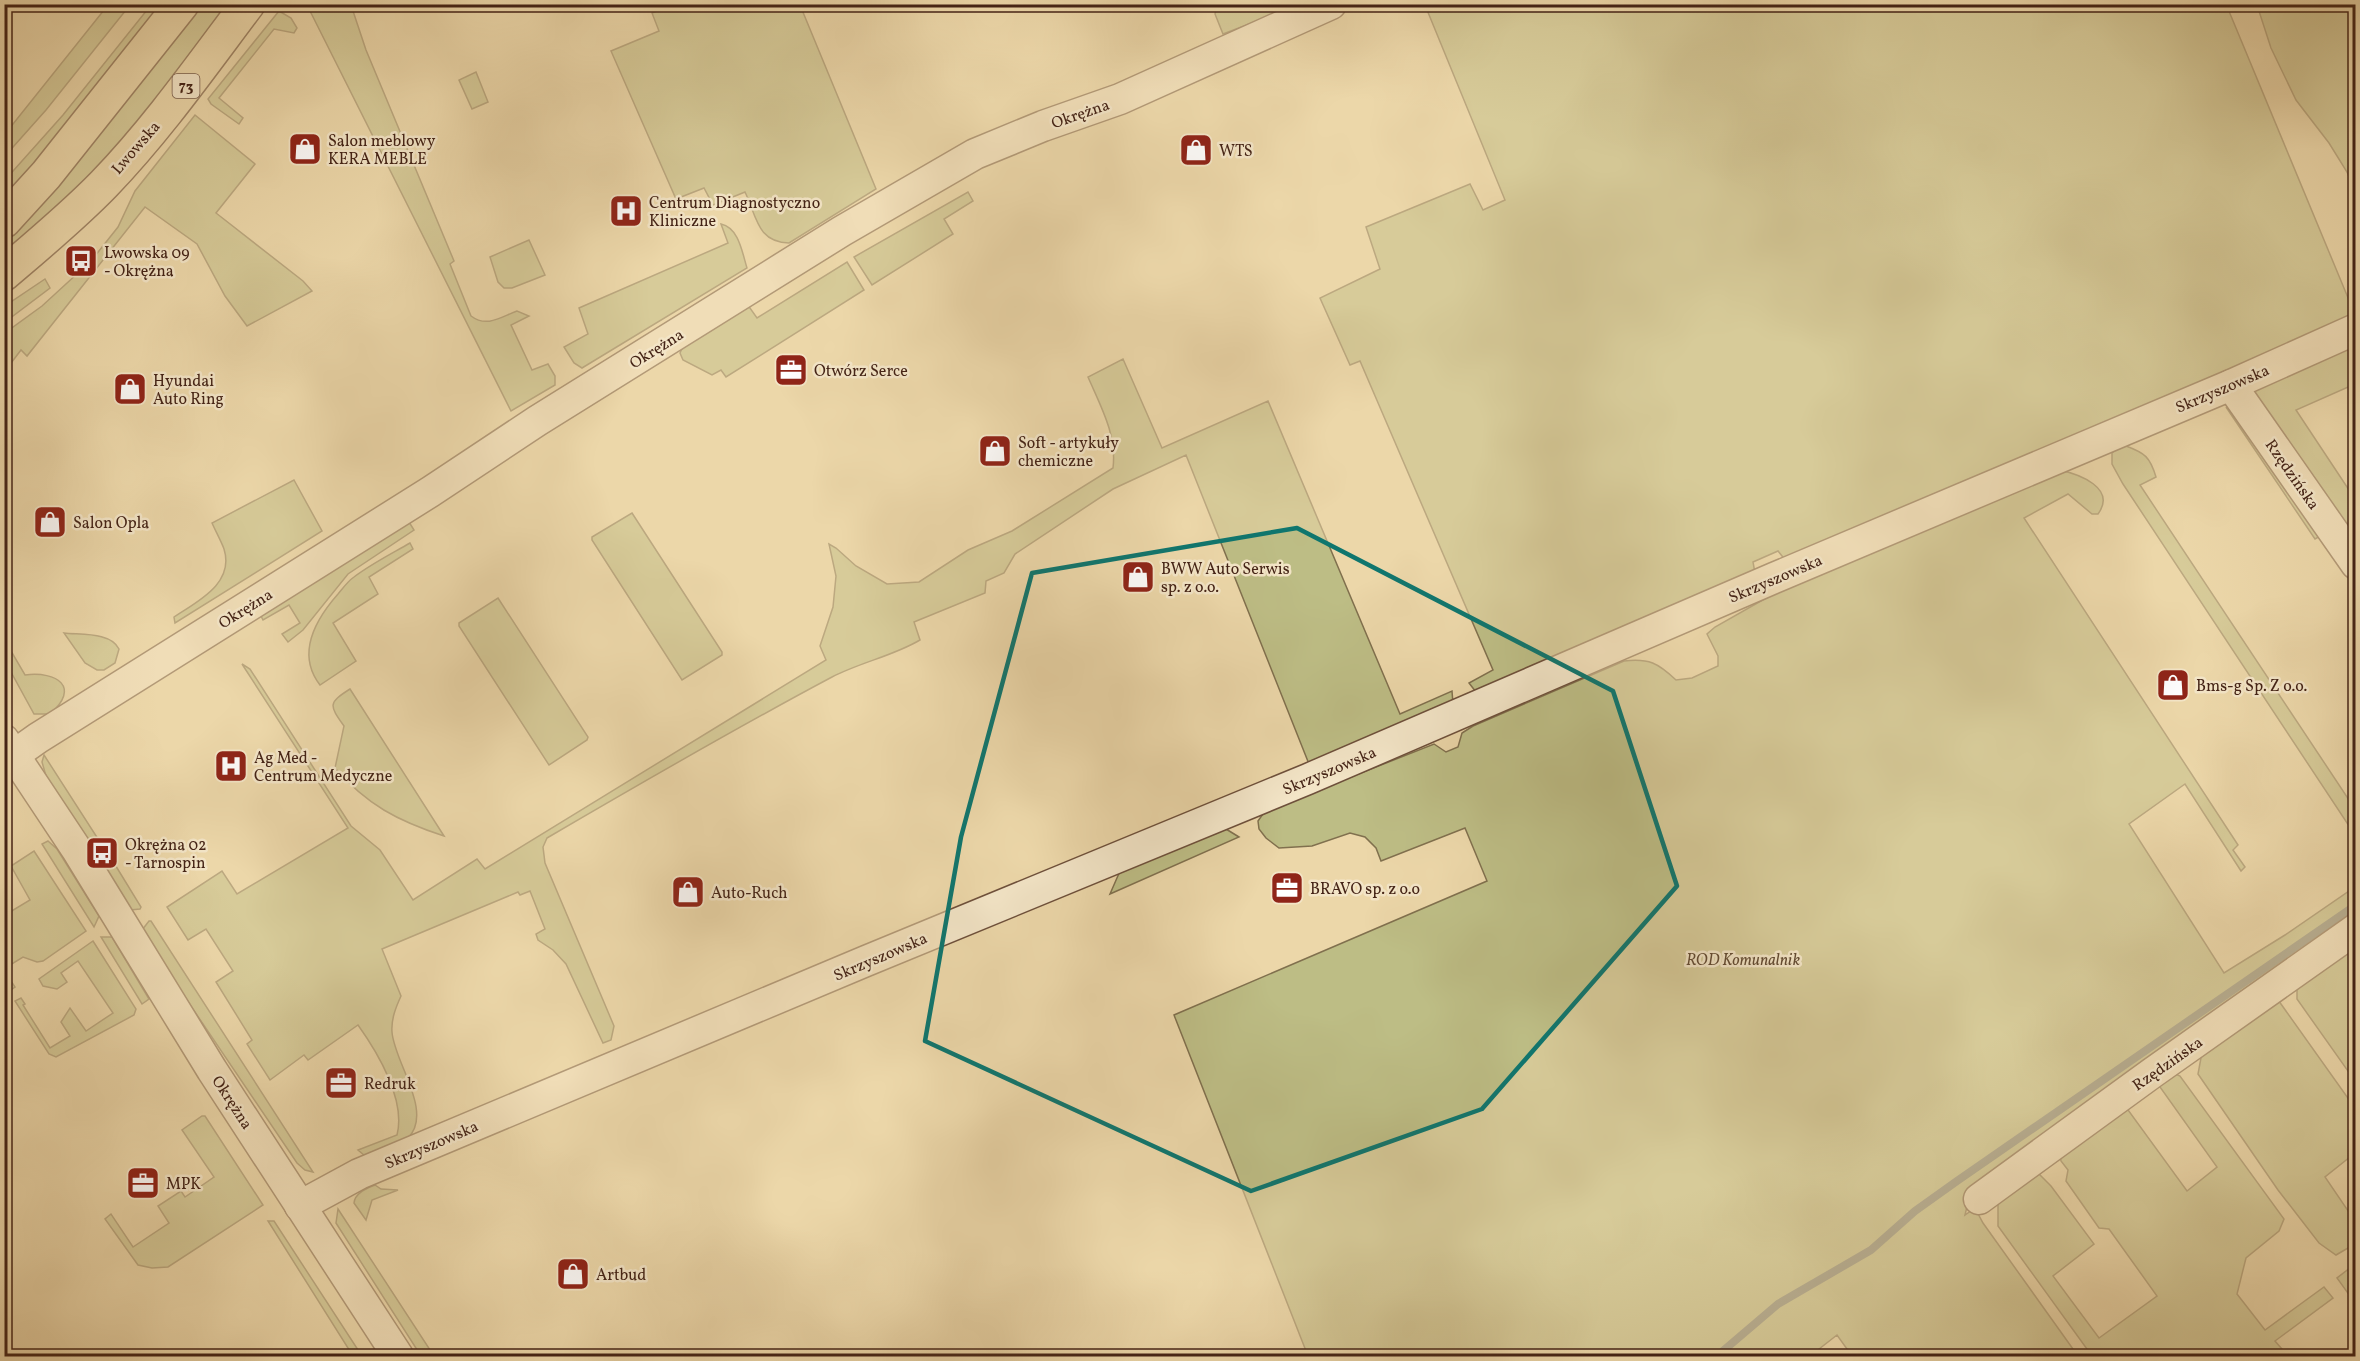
<svg xmlns="http://www.w3.org/2000/svg" width="2360" height="1361" font-family="Vollkorn,serif">
<style>
.green{fill:#bdbd85;stroke:#80704e;stroke-width:1.5}
.lines{fill:none;stroke-linecap:round;stroke-linejoin:round}
.stream{stroke:#787c73;stroke-width:8}
.minor-casing{stroke:#6e503b;stroke-width:33}
.major-casing{stroke:#442316;stroke-width:36}
.minor{stroke:#f3e5c7;stroke-width:30}
.major{stroke:#ecd7a9;stroke-width:33}
.marked{fill:none;stroke:#0f766e;stroke-width:4.5;stroke-linejoin:round}
.labels{text-anchor:middle;stroke-width:5;stroke-linejoin:round;paint-order:stroke}
.shield{fill:#f3e5c7;stroke:#785d4b;stroke-width:1.5}
.shield-label{font-size:15px;font-weight:bold;fill:#442316}
.street-label{font-size:16px;fill:#442316;stroke:#f3e5c7}
.poi-label{font-size:16px;fill:#442316;stroke:#f3e5c7;text-anchor:start}
.park-label{font-size:16px;font-style:italic;fill:#624a32;stroke:#f3e5c7}
</style>
<rect width="100%" height="100%" fill="#ecd7a9"/>
<filter id="stains"><feTurbulence type="fractalNoise" baseFrequency=".00333" numOctaves="4"/><feColorMatrix values="0 0 0 0 .2 0 0 0 0 .09 0 0 0 0 .02 0 0 0 .5 -.17"/></filter>
<radialGradient id="worn" r=".72"><stop offset=".6" stop-color="#630" stop-opacity="0"/><stop offset="1" stop-color="#630" stop-opacity=".3"/></radialGradient>
<g class="green">
<path d="M 2226,4 L 2356,317 L 1786,561 L 1778,551 L 1753,562 L 1755,573 L 1476,692 L 1469,683 L 1493,670 L 1360,361 L 1350,365 L 1320,298 L 1380,269 L 1366,227 L 1470,184 L 1483,210 L 1505,200 L 1425,5 Z"/>
<path d="M 108,5 L 130,5 L 46,110 L 5,156 L 5,134 Z"/>
<path d="M 151,5 L 162,5 L 41,156 L 5,197 L 5,180 L 63,115 Z"/>
<path d="M 201,5 L 232,5 L 129,133 L 80,187 L 5,254 L 5,240 C 76,167 137,84 201,5 Z"/>
<path d="M 307,5 L 351,5 L 366,50 L 454,261 L 450,264 L 471,316 C 487,328 501,317 517,311 L 529,316 L 511,325 L 532,370 L 548,364 L 555,376 L 555,385 L 511,411 Z"/>
<path d="M 672,5 L 800,5 L 876,189 L 789,243 C 757,242 757,217 745,192 L 713,205 L 704,188 L 676,199 L 611,51 L 659,31 L 652,13 Z"/>
<path d="M 1229,5 L 1299,5 L 1223,34 L 1215,14 L 1216,10 Z"/>
<path d="M 2257,5 L 2355,5 L 2355,192 L 2347,172 L 2329,143 L 2296,100 L 2271,48 Z"/>
<path d="M 279,11 L 291,18 L 297,28 L 294,33 L 274,29 L 219,98 L 243,118 L 239,124 L 211,104 L 208,99 Z"/>
<path d="M 476,72 L 488,102 L 472,109 L 459,80 Z"/>
<path d="M 195,115 L 255,164 L 216,213 L 303,281 L 312,291 L 247,326 L 225,296 L 197,244 L 145,207 L 27,356 L 21,350 L 5,371 L 5,333 L 42,306 L 91,261 L 118,227 L 135,191 Z"/>
<path d="M 968,192 L 973,201 L 944,219 L 953,234 L 872,285 L 854,257 Z"/>
<path d="M 721,224 C 739,228 742,252 747,268 L 582,368 L 574,363 L 564,347 L 588,334 L 579,308 L 728,243 Z"/>
<path d="M 529,240 L 545,275 L 512,288 L 504,288 L 498,282 L 490,257 Z"/>
<path d="M 847,262 L 864,290 L 726,377 L 721,370 L 712,375 L 683,360 L 680,353 L 684,344 L 745,301 L 757,318 Z"/>
<path d="M 45,279 L 50,288 L 5,322 L 5,306 Z"/>
<path d="M 2355,339 L 2355,384 L 2296,410 L 2355,499 L 2355,550 L 2253,402 L 2250,386 Z"/>
<path d="M 1123,359 L 1162,448 L 1268,401 L 1400,714 L 1452,691 L 1453,704 L 1309,764 L 1186,455 L 1113,489 L 1015,554 L 1004,573 L 986,581 L 985,593 L 914,622 L 920,640 C 893,656 861,662 832,677 C 736,728 641,783 547,838 L 543,847 L 545,863 L 614,1026 L 611,1040 L 603,1043 L 566,964 L 553,950 L 538,940 L 536,934 L 545,929 L 530,891 L 520,895 L 518,892 L 382,949 L 401,996 C 396,1007 391,1019 392,1032 C 394,1062 434,1112 408,1138 C 401,1145 375,1152 365,1156 L 358,1150 L 397,1135 C 406,1100 378,1053 358,1025 L 308,1060 L 304,1055 L 270,1080 L 247,1044 L 252,1040 L 216,982 L 233,971 L 206,929 L 188,940 L 167,907 L 222,871 L 237,894 L 348,828 L 242,664 L 250,669 L 351,826 L 380,850 L 413,900 L 477,859 L 485,869 L 826,660 L 820,646 L 833,607 L 836,576 L 829,544 L 836,548 L 856,566 L 887,584 L 919,582 L 968,550 L 1012,531 L 1113,468 C 1117,435 1101,407 1088,377 Z"/>
<path d="M 2226,407 L 2291,482 L 2324,534 L 2315,539 Z"/>
<path d="M 2126,446 C 2145,453 2150,457 2156,477 L 2140,485 L 2355,809 L 2355,835 L 2123,484 L 2112,464 L 2112,453 L 2117,448 Z"/>
<path d="M 2059,470 C 2079,474 2117,488 2098,514 L 2092,514 L 2068,494 L 2024,518 L 2238,845 L 2233,850 L 2245,867 L 2241,871 L 2185,784 L 2129,824 L 2224,973 L 2285,935 L 2355,887 L 2355,922 L 1970,1194 L 1965,1215 L 1975,1208 L 1983,1223 L 2078,1356 L 1852,1356 L 1837,1335 L 1810,1356 L 1308,1356 L 1174,1015 L 1487,881 L 1465,828 L 1381,861 L 1376,848 L 1365,837 L 1350,833 L 1312,846 L 1279,848 L 1266,838 L 1259,829 L 1258,821 L 1265,811 L 1434,744 L 1446,752 L 1458,747 L 1462,733 L 1473,726 L 1624,661 C 1649,658 1658,663 1676,680 L 1692,678 L 1718,666 L 1718,656 L 1707,634 L 1715,627 L 1775,593 Z"/>
<path d="M 294,480 L 322,531 L 175,623 L 174,617 C 196,602 235,584 224,549 C 221,541 216,532 212,523 Z"/>
<path d="M 632,513 L 722,652 L 722,655 L 682,680 L 592,540 L 592,537 Z"/>
<path d="M 409,522 L 414,530 L 348,574 L 303,630 L 288,642 L 282,634 L 300,623 L 289,605 L 263,620 L 261,616 Z"/>
<path d="M 410,543 L 413,549 L 369,577 L 378,594 L 333,623 L 356,661 L 320,685 C 296,654 316,619 338,594 C 343,588 348,581 354,577 C 371,564 391,554 410,543 Z"/>
<path d="M 498,598 L 588,737 L 587,740 L 549,765 L 459,626 L 459,623 Z"/>
<path d="M 64,633 C 81,635 111,632 119,649 L 115,663 L 104,670 L 97,670 L 85,663 Z"/>
<path d="M 4,639 L 25,675 C 57,671 81,687 50,714 L 34,714 L 5,661 Z"/>
<path d="M 350,689 L 444,836 C 398,821 367,805 335,768 L 344,726 C 329,705 328,703 350,689 Z"/>
<path d="M 44,755 L 100,842 L 91,847 L 46,776 L 42,762 Z"/>
<path d="M 1226,829 L 1239,837 L 1110,894 L 1120,871 Z"/>
<path d="M 48,841 L 57,849 L 99,916 L 94,927 L 42,844 Z"/>
<path d="M 34,851 L 86,931 L 43,961 L 37,962 L 23,957 L 10,965 L 7,975 L 15,987 L 5,994 L 5,915 L 30,900 L 11,866 Z"/>
<path d="M 114,863 L 141,907 L 140,909 L 130,910 L 104,869 Z"/>
<path d="M 149,921 L 151,921 L 313,1172 L 305,1170 L 297,1163 L 176,984 L 142,930 Z"/>
<path d="M 101,937 L 112,937 L 149,999 L 142,1004 Z"/>
<path d="M 93,941 L 136,1009 L 134,1015 L 56,1057 L 49,1054 L 15,1001 L 21,998 L 25,1004 L 23,1005 L 50,1048 L 70,1036 L 61,1022 L 70,1008 L 86,1031 L 113,1013 L 78,961 L 61,973 L 67,982 L 57,989 L 43,986 L 39,979 Z"/>
<path d="M 2355,941 L 2355,1081 L 2297,999 L 2297,990 L 2303,978 Z"/>
<path d="M 2276,997 L 2355,1108 L 2355,1153 L 2325,1177 L 2355,1221 L 2355,1257 L 2348,1248 L 2336,1255 L 2319,1243 L 2278,1190 L 2198,1074 L 2203,1047 Z"/>
<path d="M 2169,1071 L 2180,1076 L 2284,1219 L 2279,1231 L 2246,1258 L 2237,1294 L 2265,1330 L 2324,1287 L 2333,1298 L 2275,1341 L 2288,1356 L 2092,1356 L 1998,1226 L 1998,1192 L 2032,1167 L 2051,1186 L 2094,1244 L 2053,1276 L 2099,1338 L 2157,1296 L 2109,1229 L 2099,1228 L 2066,1181 L 2068,1170 L 2061,1161 L 2059,1149 L 2123,1103 L 2187,1191 L 2217,1167 L 2155,1080 Z"/>
<path d="M 202,1116 L 205,1116 L 263,1205 L 168,1267 L 152,1268 L 138,1265 L 105,1219 L 111,1214 L 133,1247 L 169,1223 L 158,1206 L 181,1191 L 185,1197 L 214,1177 L 182,1130 Z"/>
<path d="M 375,1185 L 381,1189 L 398,1190 L 372,1200 L 366,1220 L 354,1203 C 355,1193 366,1189 375,1185 Z"/>
<path d="M 338,1209 L 434,1356 L 421,1356 L 336,1223 Z"/>
<path d="M 268,1221 L 274,1221 L 362,1356 L 353,1356 Z"/>
<path d="M 2355,1264 L 2355,1303 L 2337,1278 Z"/>
</g>
<g class="lines">
<path class="stream" d="M 1717,1356 L 1778,1304 L 1871,1250 L 1915,1211 L 1957,1181 L 2356,905"/>
<defs>
<g id="minor">
<path d="M 2231,385 L 2356,564"/>
<path d="M 4,740 L 77,850 L 212,1070 L 398,1356"/>
<path d="M 14,755 L 38,738 L 430,492 L 537,421 L 842,231 L 975,154 L 1043,126 L 1120,99 L 1331,4"/>
<path d="M 1979,1199 L 2152,1073 L 2356,929"/>
<path d="M 300,1206 L 359,1174 L 866,961 L 1308,779 L 1774,578 L 2231,385 L 2356,329"/>
</g>
<g id="major">
<path d="M 4,221 L 46,175 L 182,4"/>
<path d="M 4,274 C 38,245 73,216 104,184 C 157,129 202,65 248,4"/>
</g>
</defs>
<use href="#minor" class="minor-casing"/>
<use href="#major" class="major-casing"/>
<use href="#minor" class="minor"/>
<use href="#major" class="major"/>
</g>
<path d="M0 0H2360V1361H0ZM 1297,528 L 1613,691 L 1677,886 L 1482,1109 L 1251,1191 L 925,1041 L 961,837 L 1032,573 Z" fill="#ecd7a9" fill-opacity=".55" fill-rule="evenodd"/>
<path class="marked" d="M 1297,528 L 1613,691 L 1677,886 L 1482,1109 L 1251,1191 L 925,1041 L 961,837 L 1032,573 Z"/>
<defs>
<symbol id="shop-square" viewBox="-11 -11 22 22"><rect x="-9" y="-9" width="18" height="18" rx="4" fill="#8f2418" stroke="#f3e5c7"/><path d="M-5-2.5h2.3a2.7 3.5 0 0 1 5.4 0H5L5.5 6h-11ZM-1.5-2.5h3a1.5 2.3 0 0 0-3 0Z" fill="#fff"/></symbol>
<symbol id="hospital-square" viewBox="-11 -11 22 22"><rect x="-9" y="-9" width="18" height="18" rx="4" fill="#8f2418" stroke="#f3e5c7"/><path d="M-5-5h3v3.5h4V-5h3V5h-3V1.5h-4V5h-3Z" fill="#fff"/></symbol>
<symbol id="bus-square" viewBox="-11 -11 22 22"><rect x="-9" y="-9" width="18" height="18" rx="4" fill="#8f2418" stroke="#f3e5c7"/><path d="M-5-6H5V4H4V6H2V4H-2V6H-4V4H-5ZM-3.5-4V0h7V-4ZM-3.5 1.2v1.5H-2V1.2ZM2 1.2v1.5H3.5V1.2Z" fill="#fff"/></symbol>
<symbol id="office-square" viewBox="-11 -11 22 22"><rect x="-9" y="-9" width="18" height="18" rx="4" fill="#8f2418" stroke="#f3e5c7"/><path d="M-6-3h4V-5.5h4V-3h4V5H-6ZM-1-4.5V-3h2v-1.5ZM-6 0V1H6V0Z" fill="#fff"/></symbol>
</defs>
<g fill-rule="evenodd">
<use href="#shop-square" x="286" y="130" width="38" height="38"/>
<use href="#shop-square" x="1177" y="131" width="38" height="38"/>
<use href="#hospital-square" x="607" y="192" width="38" height="38"/>
<use href="#bus-square" x="62" y="242" width="38" height="38"/>
<use href="#office-square" x="772" y="351" width="38" height="38"/>
<use href="#shop-square" x="111" y="370" width="38" height="38"/>
<use href="#shop-square" x="976" y="432" width="38" height="38"/>
<use href="#shop-square" x="31" y="503" width="38" height="38"/>
<use href="#shop-square" x="1119" y="558" width="38" height="38"/>
<use href="#shop-square" x="2154" y="666" width="38" height="38"/>
<use href="#hospital-square" x="212" y="747" width="38" height="38"/>
<use href="#bus-square" x="83" y="834" width="38" height="38"/>
<use href="#office-square" x="1268" y="869" width="38" height="38"/>
<use href="#shop-square" x="669" y="873" width="38" height="38"/>
<use href="#office-square" x="322" y="1064" width="38" height="38"/>
<use href="#office-square" x="124" y="1164" width="38" height="38"/>
<use href="#shop-square" x="554" y="1255" width="38" height="38"/>
</g>
<g class="labels">
<rect class="shield" x="172.5" y="74" width="27" height="24" rx="4.5"/>
<g class="shield-label">
<text x="186" y="91">73</text>
</g>
<g class="street-label">
<text transform="translate(1080 113) rotate(-19)" y="6">Okrężna</text>
<text transform="translate(135 147) rotate(-49)" y="6">Lwowska</text>
<text transform="translate(656 348) rotate(-32)" y="6">Okrężna</text>
<text transform="translate(2222 388) rotate(-23)" y="6">Skrzyszowska</text>
<text transform="translate(2293 474) rotate(55)" y="6">Rzędzińska</text>
<text transform="translate(1775 578) rotate(-23)" y="6">Skrzyszowska</text>
<text transform="translate(245 608) rotate(-32)" y="6">Okrężna</text>
<text transform="translate(1329 770) rotate(-23)" y="6">Skrzyszowska</text>
<text transform="translate(880 956) rotate(-23)" y="6">Skrzyszowska</text>
<text transform="translate(2167 1063) rotate(-35)" y="6">Rzędzińska</text>
<text transform="translate(233 1102) rotate(57)" y="6">Okrężna</text>
<text transform="translate(431 1144) rotate(-23)" y="6">Skrzyszowska</text>
</g>
<g class="poi-label">
<text x="328" y="146">Salon meblowy<tspan x="328" dy="18">KERA MEBLE</tspan></text>
<text x="1219" y="156">WTS</text>
<text x="649" y="208">Centrum Diagnostyczno<tspan x="649" dy="18">Kliniczne</tspan></text>
<text x="104" y="258">Lwowska 09<tspan x="104" dy="18">- Okrężna</tspan></text>
<text x="814" y="376">Otwórz Serce</text>
<text x="153" y="386">Hyundai<tspan x="153" dy="18">Auto Ring</tspan></text>
<text x="1018" y="448">Soft - artykuły<tspan x="1018" dy="18">chemiczne</tspan></text>
<text x="73" y="528">Salon Opla</text>
<text x="1161" y="574">BWW Auto Serwis<tspan x="1161" dy="18">sp. z o.o.</tspan></text>
<text x="2196" y="691">Bms-g Sp. Z o.o.</text>
<text x="254" y="763">Ag Med -<tspan x="254" dy="18">Centrum Medyczne</tspan></text>
<text x="125" y="850">Okrężna 02<tspan x="125" dy="18">- Tarnospin</tspan></text>
<text x="1310" y="894">BRAVO sp. z o.o</text>
<text x="711" y="898">Auto-Ruch</text>
<text x="364" y="1089">Redruk</text>
<text x="166" y="1189">MPK</text>
<text x="596" y="1280">Artbud</text>
</g>
<g class="park-label">
<text x="1743" y="965">ROD Komunalnik</text>
</g>
</g>
<rect width="2360" height="1361" fill="none" stroke="#ecd7a9" stroke-width="24"/>
<rect x="6" y="6" width="2348" height="1349" fill="none" stroke="#442316" stroke-width="3"/>
<rect x="12" y="12" width="2336" height="1337" fill="none" stroke="#442316" stroke-width="1.5"/>
<rect width="100%" height="100%" filter="url(#stains)"/>
<rect width="100%" height="100%" fill="url(#worn)"/>
</svg>
